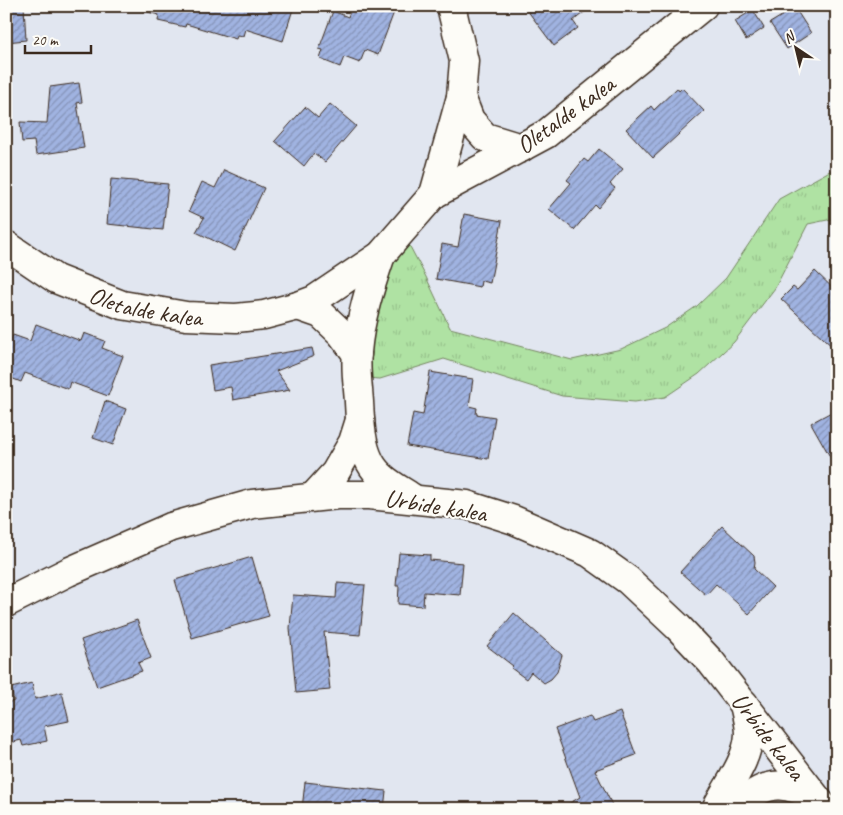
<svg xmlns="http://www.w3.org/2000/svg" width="843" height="815" font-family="Caveat,sans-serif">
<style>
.grass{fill:url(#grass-tufts);stroke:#758660}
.building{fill:url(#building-hatch);stroke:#3b2a1e}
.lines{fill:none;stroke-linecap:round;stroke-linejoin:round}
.minor-casing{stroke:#3b2a1e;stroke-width:31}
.minor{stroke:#fdfcf7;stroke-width:28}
.labels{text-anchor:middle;stroke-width:4.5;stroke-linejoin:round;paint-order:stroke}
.street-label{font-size:25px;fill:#3b2a1e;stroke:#fdfcf7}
</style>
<defs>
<pattern id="grass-tufts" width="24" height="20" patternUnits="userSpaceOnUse" patternTransform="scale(1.25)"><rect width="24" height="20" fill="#afe2a3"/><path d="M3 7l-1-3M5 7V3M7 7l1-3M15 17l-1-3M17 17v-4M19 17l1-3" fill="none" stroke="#97c28c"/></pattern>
<pattern id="building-hatch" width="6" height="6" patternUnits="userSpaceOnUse" patternTransform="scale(1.25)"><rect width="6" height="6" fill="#a0b3e1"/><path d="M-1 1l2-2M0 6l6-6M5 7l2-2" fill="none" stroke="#8492b6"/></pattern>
</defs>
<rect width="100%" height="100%" fill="#e1e6f0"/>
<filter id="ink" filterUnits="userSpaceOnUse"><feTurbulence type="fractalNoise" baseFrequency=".02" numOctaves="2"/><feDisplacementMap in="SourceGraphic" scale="10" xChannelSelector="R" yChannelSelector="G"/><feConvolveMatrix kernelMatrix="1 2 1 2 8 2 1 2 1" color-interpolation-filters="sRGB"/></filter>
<g filter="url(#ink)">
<path class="grass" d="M 837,167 L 837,218 L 808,224 L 775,288 L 734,342 L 699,374 L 665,397 L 635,402 L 562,396 L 444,359 L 380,379 L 365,378 L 379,287 L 406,239 L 426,277 L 450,328 L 572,360 L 621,349 L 665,328 L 697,306 L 726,278 L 779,199 Z"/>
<g class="building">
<path d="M 6,6 L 24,6 L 26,40 L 6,42 Z"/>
<path d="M 144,6 L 294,6 L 283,41 L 245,29 L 243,36 L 237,35 L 236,39 L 186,24 L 185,27 L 158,21 L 159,15 L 144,11 Z"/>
<path d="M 352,6 L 378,6 L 394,12 L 378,55 L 365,50 L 360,63 L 344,57 L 340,67 L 320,59 L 323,50 L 319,49 L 333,11 L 348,17 Z"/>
<path d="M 524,6 L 592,6 L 573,21 L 578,28 L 554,46 Z"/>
<path d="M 795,8 L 811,33 L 787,49 L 770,23 Z"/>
<path d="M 753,10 L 764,28 L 746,40 L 735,21 Z"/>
<path d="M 79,83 L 82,102 L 77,103 L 84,148 L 36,155 L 34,141 L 22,142 L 20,122 L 47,123 L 50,87 Z"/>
<path d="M 677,88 L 679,91 L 682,88 L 704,111 L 653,158 L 626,129 L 651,106 L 654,110 Z"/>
<path d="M 330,104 L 356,126 L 325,162 L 314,153 L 304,166 L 275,141 L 305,107 L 318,118 Z"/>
<path d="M 599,149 L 623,169 L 610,184 L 615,188 L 598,208 L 595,205 L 574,230 L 549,209 L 571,183 L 567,180 L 584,159 L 588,162 Z"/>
<path d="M 224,170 L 264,188 L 235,251 L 196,232 L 204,218 L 189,211 L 202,182 L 215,188 Z"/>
<path d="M 111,179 L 168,184 L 163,230 L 107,224 Z"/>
<path d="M 464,214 L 502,221 L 490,283 L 481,281 L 480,287 L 436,279 L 442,244 L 458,247 Z"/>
<path d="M 815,271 L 837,292 L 837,351 L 781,299 L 793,287 L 797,290 Z"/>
<path d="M 36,324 L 81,341 L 84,333 L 105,341 L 102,348 L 123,356 L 108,396 L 70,382 L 68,389 L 25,373 L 21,382 L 6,376 L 6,350 L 13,335 L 30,341 Z"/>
<path d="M 312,348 L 314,356 L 276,371 L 290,390 L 233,400 L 231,387 L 213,390 L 209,365 Z"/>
<path d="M 430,372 L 473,379 L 469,406 L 477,408 L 476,414 L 495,417 L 488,459 L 407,446 L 413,413 L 423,415 Z"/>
<path d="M 105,401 L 126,409 L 113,445 L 93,438 Z"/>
<path d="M 837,409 L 837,469 L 811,423 Z"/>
<path d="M 722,526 L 754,556 L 755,562 L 754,569 L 773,587 L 749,614 L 716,584 L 706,595 L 680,572 Z"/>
<path d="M 399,553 L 430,555 L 430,560 L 463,563 L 460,595 L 424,592 L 423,606 L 398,604 L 399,586 L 396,586 Z"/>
<path d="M 252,557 L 269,616 L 192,638 L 175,580 Z"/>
<path d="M 337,583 L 365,585 L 360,635 L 324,632 L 330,690 L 296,693 L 290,628 L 293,595 L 336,598 Z"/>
<path d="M 514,613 L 562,655 L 557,672 L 551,679 L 544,683 L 531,672 L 526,679 L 511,668 L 513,666 L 487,646 Z"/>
<path d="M 137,620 L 151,658 L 138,663 L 142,671 L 97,687 L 81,640 Z"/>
<path d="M 32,683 L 35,699 L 62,692 L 69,721 L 44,726 L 47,741 L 23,746 L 21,740 L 6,744 L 6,703 L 14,701 L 11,688 Z"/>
<path d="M 620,712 L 636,755 L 595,770 L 614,809 L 560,809 L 580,797 L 555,729 L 590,716 L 593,722 Z"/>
<path d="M 305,782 L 386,791 L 384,809 L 302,809 Z"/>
</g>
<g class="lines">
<defs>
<g id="minor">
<path d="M 461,97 L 470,120 L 485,137 L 521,148"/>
<path d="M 434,194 L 461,97 L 464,61 L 451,6"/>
<path id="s1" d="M 6,245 L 56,279 L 122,305 L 186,316 L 236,318 L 264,315 L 298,306 L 314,300 L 381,255 L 434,194 L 546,134 L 703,6"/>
<path d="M 381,255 C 370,287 360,318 357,352 C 355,368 358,386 359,402 C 360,422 361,445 370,462 C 379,479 396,487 411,497"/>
<path d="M 298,306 L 321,314 L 341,333 L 357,354"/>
<path d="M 313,497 L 335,473 L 353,442 L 360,420"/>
<path d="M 6,603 L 68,572 L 171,527 L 252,504 L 338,495 L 369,495 L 467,505 L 514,520 L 590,553 L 628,580 L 678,627 L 711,662 L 825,809"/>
<path d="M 716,809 C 727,786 748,761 749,734 C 749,724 746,714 744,704"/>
<path d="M 736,809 C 763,781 783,779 816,798"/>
</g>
</defs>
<use href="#minor" class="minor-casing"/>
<use href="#minor" class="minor"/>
</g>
</g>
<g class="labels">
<g class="street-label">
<text transform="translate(565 114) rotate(-36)" y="9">Oletalde kalea</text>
<text dy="9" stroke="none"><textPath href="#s1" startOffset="155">Oletalde kalea</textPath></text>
<text transform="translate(436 505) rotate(9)" y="9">Urbide kalea</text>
<text transform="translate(769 736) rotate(52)" y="9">Urbide kalea</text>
</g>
</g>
<rect width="843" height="815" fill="none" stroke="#fdfcf7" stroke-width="25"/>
<rect x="12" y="12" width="818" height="790" fill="none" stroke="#3b2a1e" stroke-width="2" filter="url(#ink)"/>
<g transform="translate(796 48) rotate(325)" stroke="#fdfcf7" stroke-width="4" paint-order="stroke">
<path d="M0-4L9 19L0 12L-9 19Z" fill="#3b2a1e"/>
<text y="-8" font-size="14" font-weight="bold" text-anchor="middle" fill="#3b2a1e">N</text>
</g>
<path d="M25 45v8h66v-8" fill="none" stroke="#3b2a1e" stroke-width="2.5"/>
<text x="32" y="45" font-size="15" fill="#3b2a1e" stroke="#fdfcf7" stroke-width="4" paint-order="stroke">20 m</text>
</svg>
